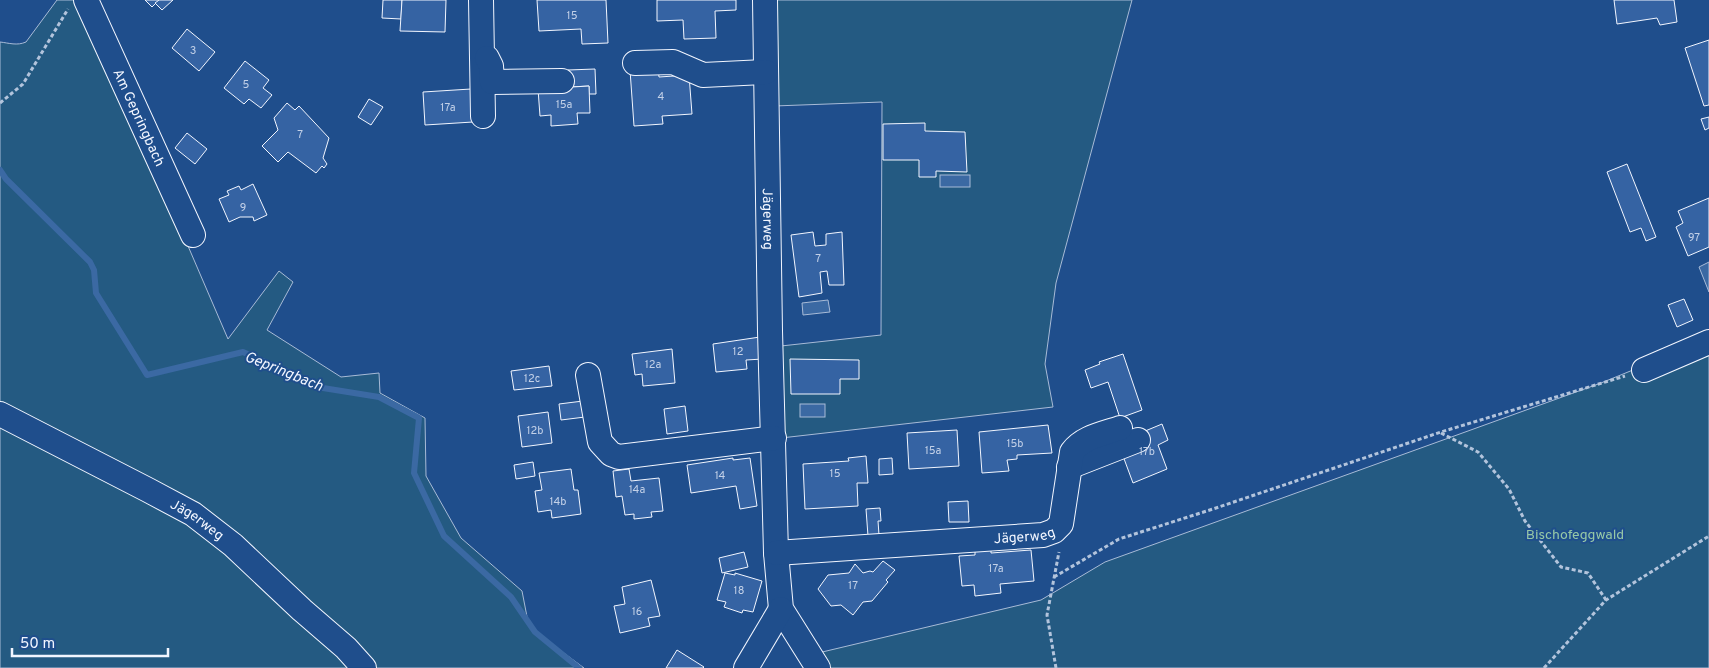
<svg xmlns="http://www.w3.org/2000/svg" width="1709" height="668" font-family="Overpass,sans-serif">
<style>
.green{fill:#245a82;stroke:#a8bbd7}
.water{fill:#3b69a3;stroke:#a8bbd7}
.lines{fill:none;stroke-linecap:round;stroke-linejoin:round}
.stream{stroke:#3b69a3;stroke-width:6}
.building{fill:#3563a3;stroke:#f2f6ff}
.minor-casing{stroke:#f2f6ff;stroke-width:26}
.path{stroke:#b3c4dc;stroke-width:3;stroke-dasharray:4 2.5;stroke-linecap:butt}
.minor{stroke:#1f4e8c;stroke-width:24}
.labels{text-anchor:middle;stroke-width:4;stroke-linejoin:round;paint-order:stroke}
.number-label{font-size:11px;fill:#c3d1e8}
.street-label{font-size:14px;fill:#f2f6ff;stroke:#1f4e8c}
.park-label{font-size:14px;fill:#97c8a6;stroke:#1f4e8c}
.water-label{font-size:15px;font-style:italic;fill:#f2f6ff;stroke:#1f4e8c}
</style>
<rect width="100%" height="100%" fill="#1f4e8c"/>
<g class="green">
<path d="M 57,0 L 77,0 L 185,239 L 228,339 L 279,271 L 293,282 L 267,330 L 341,377 L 379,373 L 380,393 L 425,418 L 426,476 L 461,538 L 522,591 L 529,627 L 584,668 L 0,668 L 0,42 C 9,43 17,46 26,42 Z"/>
<path d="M 773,0 L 1132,0 L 1056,283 L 1045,364 L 1053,407 L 781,438 L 781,346 L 881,335 L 882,102 L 774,106 Z"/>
<path d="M 1709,339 L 1709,668 L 829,668 L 818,653 L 1041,600 L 1105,562 L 1601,383 Z"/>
</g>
<g class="water">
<rect x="940" y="175" width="30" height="12"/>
<path d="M 1709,262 L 1709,292 L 1699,267 Z"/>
<path d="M 828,300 L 830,312 L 803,315 L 802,303 Z"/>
<rect x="800" y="404" width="25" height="13"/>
</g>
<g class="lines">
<path class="stream" d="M 0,170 L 6,179 L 90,262 L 94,270 L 96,293 L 147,375 L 243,352 L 323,388 L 379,397 L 419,418 L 414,473 L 444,536 L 511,597 L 535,632 L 579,668"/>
</g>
<g class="building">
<path d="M 145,0 L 159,0 L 152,7 Z"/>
<path d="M 159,0 L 173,0 L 162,10 L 155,3 Z"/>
<path d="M 383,0 L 402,0 L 401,19 L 382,18 Z"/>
<path d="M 402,0 L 446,0 L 445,32 L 400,31 Z"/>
<path d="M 537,0 L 606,0 L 608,43 L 582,44 L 581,29 L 539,31 Z"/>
<path d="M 657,0 L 736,0 L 736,10 L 715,11 L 716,38 L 684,39 L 683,20 L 657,21 Z"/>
<path d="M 1614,0 L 1674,0 L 1677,22 L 1660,25 L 1657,18 L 1617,24 Z"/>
<path d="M 187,29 L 215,52 L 199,71 L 172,48 Z"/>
<path d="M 1709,40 L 1709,105 L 1704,106 L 1685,48 Z"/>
<path d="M 245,61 L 269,80 L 263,88 L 272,95 L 261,108 L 249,99 L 244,104 L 224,88 Z"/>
<path d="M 658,68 L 659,77 L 689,75 L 692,114 L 662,116 L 663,124 L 634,126 L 630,70 Z"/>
<path d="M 595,69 L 596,94 L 589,94 L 589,86 L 569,87 L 568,70 Z"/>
<path d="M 589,86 L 590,113 L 577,113 L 578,124 L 551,126 L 551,115 L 540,116 L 538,89 Z"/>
<path d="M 471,89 L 473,122 L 425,125 L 423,92 Z"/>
<path d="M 369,99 L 383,107 L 371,125 L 358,117 Z"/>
<path d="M 287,103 L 295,110 L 299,106 L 329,138 L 323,158 L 327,164 L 324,168 L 322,166 L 316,173 L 288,152 L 278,162 L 262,146 L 278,130 L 274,118 Z"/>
<path d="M 1709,117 L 1709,128 L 1705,130 L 1701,119 Z"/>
<path d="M 925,123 L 925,131 L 965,132 L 967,172 L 936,171 L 936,177 L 919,177 L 919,160 L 883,160 L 883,124 Z"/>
<path d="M 187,133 L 207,149 L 195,164 L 175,148 Z"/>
<path d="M 1627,164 L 1656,237 L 1646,241 L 1641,228 L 1630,232 L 1607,172 Z"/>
<path d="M 253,184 L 267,215 L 254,221 L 253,217 L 240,217 L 229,222 L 219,199 L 229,195 L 227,191 L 239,186 L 241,190 Z"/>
<path d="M 1709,198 L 1709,247 L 1688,256 L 1676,227 L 1683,223 L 1678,211 Z"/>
<path d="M 813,232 L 815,246 L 826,245 L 826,234 L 842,232 L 844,285 L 829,285 L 827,271 L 820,272 L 822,293 L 799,297 L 791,235 Z"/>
<path d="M 1684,299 L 1693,320 L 1677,327 L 1668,305 Z"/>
<path d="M 760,337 L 763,359 L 746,360 L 747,369 L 716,372 L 713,344 Z"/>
<path d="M 672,349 L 675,383 L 643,386 L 642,374 L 635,375 L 632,354 Z"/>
<path d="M 1123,354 L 1142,410 L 1120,418 L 1108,382 L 1091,388 L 1085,370 L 1100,364 L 1099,362 Z"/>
<path d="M 790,359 L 859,360 L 859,379 L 840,379 L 840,394 L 791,394 Z"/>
<path d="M 549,366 L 552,386 L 514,390 L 511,371 Z"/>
<path d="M 583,401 L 585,417 L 561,420 L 559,404 Z"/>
<path d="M 685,406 L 688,431 L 667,434 L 664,409 Z"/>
<path d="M 548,412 L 552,443 L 522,447 L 518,416 Z"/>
<path d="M 1162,424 L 1168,440 L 1158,445 L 1167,469 L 1133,483 L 1123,456 L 1138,434 Z"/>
<path d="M 1048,425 L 1052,453 L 1017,455 L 1017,459 L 1007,460 L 1009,471 L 982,473 L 979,432 Z"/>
<path d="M 957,430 L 959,466 L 909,469 L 907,433 Z"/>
<path d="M 866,456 L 868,483 L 857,483 L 858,506 L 805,509 L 803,464 L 849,461 L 848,458 Z"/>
<path d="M 733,458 L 733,460 L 750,458 L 757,506 L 740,509 L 736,486 L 691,493 L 687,465 Z"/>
<path d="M 892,458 L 893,474 L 879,475 L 879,459 Z"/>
<path d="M 533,462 L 535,476 L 516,479 L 514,465 Z"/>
<path d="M 571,469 L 574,490 L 578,490 L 581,514 L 552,518 L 551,510 L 538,512 L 535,491 L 542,490 L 539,473 Z"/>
<path d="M 629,469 L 631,481 L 659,478 L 663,511 L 651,512 L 652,517 L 634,519 L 634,514 L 625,515 L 622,496 L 616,497 L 613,471 Z"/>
<path d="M 968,501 L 969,522 L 949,522 L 948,502 Z"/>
<path d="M 880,508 L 881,521 L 878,521 L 879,535 L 868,536 L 866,509 Z"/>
<path d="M 991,549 L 991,553 L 1031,550 L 1034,581 L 1000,584 L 1001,593 L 975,596 L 974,585 L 962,586 L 959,556 L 975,555 L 975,550 Z"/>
<path d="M 744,552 L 748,567 L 722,573 L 719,558 Z"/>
<path d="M 883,561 L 895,570 L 886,580 L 888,582 L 872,601 L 863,602 L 853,615 L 841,605 L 831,606 L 818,589 L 828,575 L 849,573 L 855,564 L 863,573 L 870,571 L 873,572 Z"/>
<path d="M 725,573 L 735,575 L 735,573 L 762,581 L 753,612 L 743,610 L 742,613 L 724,607 L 726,602 L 717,600 Z"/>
<path d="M 651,580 L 660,616 L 648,618 L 650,626 L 620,633 L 614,606 L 625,604 L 622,587 Z"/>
<path d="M 677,650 L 704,667 L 703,668 L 666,668 Z"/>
</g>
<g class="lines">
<defs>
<g id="minor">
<path id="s1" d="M 86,0 L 193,235"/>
<path d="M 481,0 L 483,116"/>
<path id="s2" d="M 765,0 L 770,331 L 776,553 L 781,609 L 818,668"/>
<path d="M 487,58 L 491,66 L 492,82 L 562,81"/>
<path d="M 635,63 L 673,62 L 703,75 L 766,72"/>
<path d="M 1644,370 L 1709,342"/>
<path d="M 588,375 L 600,442 L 611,454 L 619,457 L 774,438"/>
<path id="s3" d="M 0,414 L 148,490 L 193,514 L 233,545 L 302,610 L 346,648 L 364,668"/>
<path d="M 1069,467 L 1138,440"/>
<path id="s4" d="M 776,553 L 1043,535 L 1054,531 L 1061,524 L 1072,452 C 1083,437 1103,434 1120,428"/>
<path d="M 746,668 L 781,609"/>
</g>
</defs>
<use href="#minor" class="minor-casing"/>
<g class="path">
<path d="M 0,103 L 23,84 L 68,9"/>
<path d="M 1441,433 L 1478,452 L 1509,489 L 1525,521 L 1561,567 L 1588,573 L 1606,600"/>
<path d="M 1054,577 L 1119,539 L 1213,509 L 1441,432 L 1625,376"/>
<path d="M 1056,668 L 1047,615 L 1059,552"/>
<path d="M 1544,668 L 1606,600 L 1709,536"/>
</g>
<use href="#minor" class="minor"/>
</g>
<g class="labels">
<g class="number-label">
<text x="572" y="19">15</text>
<text x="193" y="54">3</text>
<text x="246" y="88">5</text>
<text x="661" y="100">4</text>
<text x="564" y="108">15a</text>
<text x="448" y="111">17a</text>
<text x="300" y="138">7</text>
<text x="243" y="211">9</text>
<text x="1694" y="241">97</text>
<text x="818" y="262">7</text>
<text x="738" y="355">12</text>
<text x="653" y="368">12a</text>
<text x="532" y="382">12c</text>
<text x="535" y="434">12b</text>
<text x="1015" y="447">15b</text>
<text x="933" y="454">15a</text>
<text x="1147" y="455">17b</text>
<text x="835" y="477">15</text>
<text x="720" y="479">14</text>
<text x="637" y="493">14a</text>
<text x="558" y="505">14b</text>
<text x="996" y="572">17a</text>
<text x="853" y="589">17</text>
<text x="739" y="594">18</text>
<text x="637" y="615">16</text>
</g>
<g class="street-label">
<text dy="5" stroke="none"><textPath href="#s1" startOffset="129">Am Gepringbach</textPath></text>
<text dy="5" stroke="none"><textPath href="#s2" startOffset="219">Jägerweg</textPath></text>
<text dy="5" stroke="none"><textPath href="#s3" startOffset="224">Jägerweg</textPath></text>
<text dy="5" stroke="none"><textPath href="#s4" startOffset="249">Jägerweg</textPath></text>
</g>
<g class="park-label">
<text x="1575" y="539">Bischofeggwald</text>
</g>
<g class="water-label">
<text transform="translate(284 371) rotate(22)" y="5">Gepringbach</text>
</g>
</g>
<path d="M12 648v8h156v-8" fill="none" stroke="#f2f6ff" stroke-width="2.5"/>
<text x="20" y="648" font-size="15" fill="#f2f6ff" stroke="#1f4e8c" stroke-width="4" paint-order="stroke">50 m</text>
</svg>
